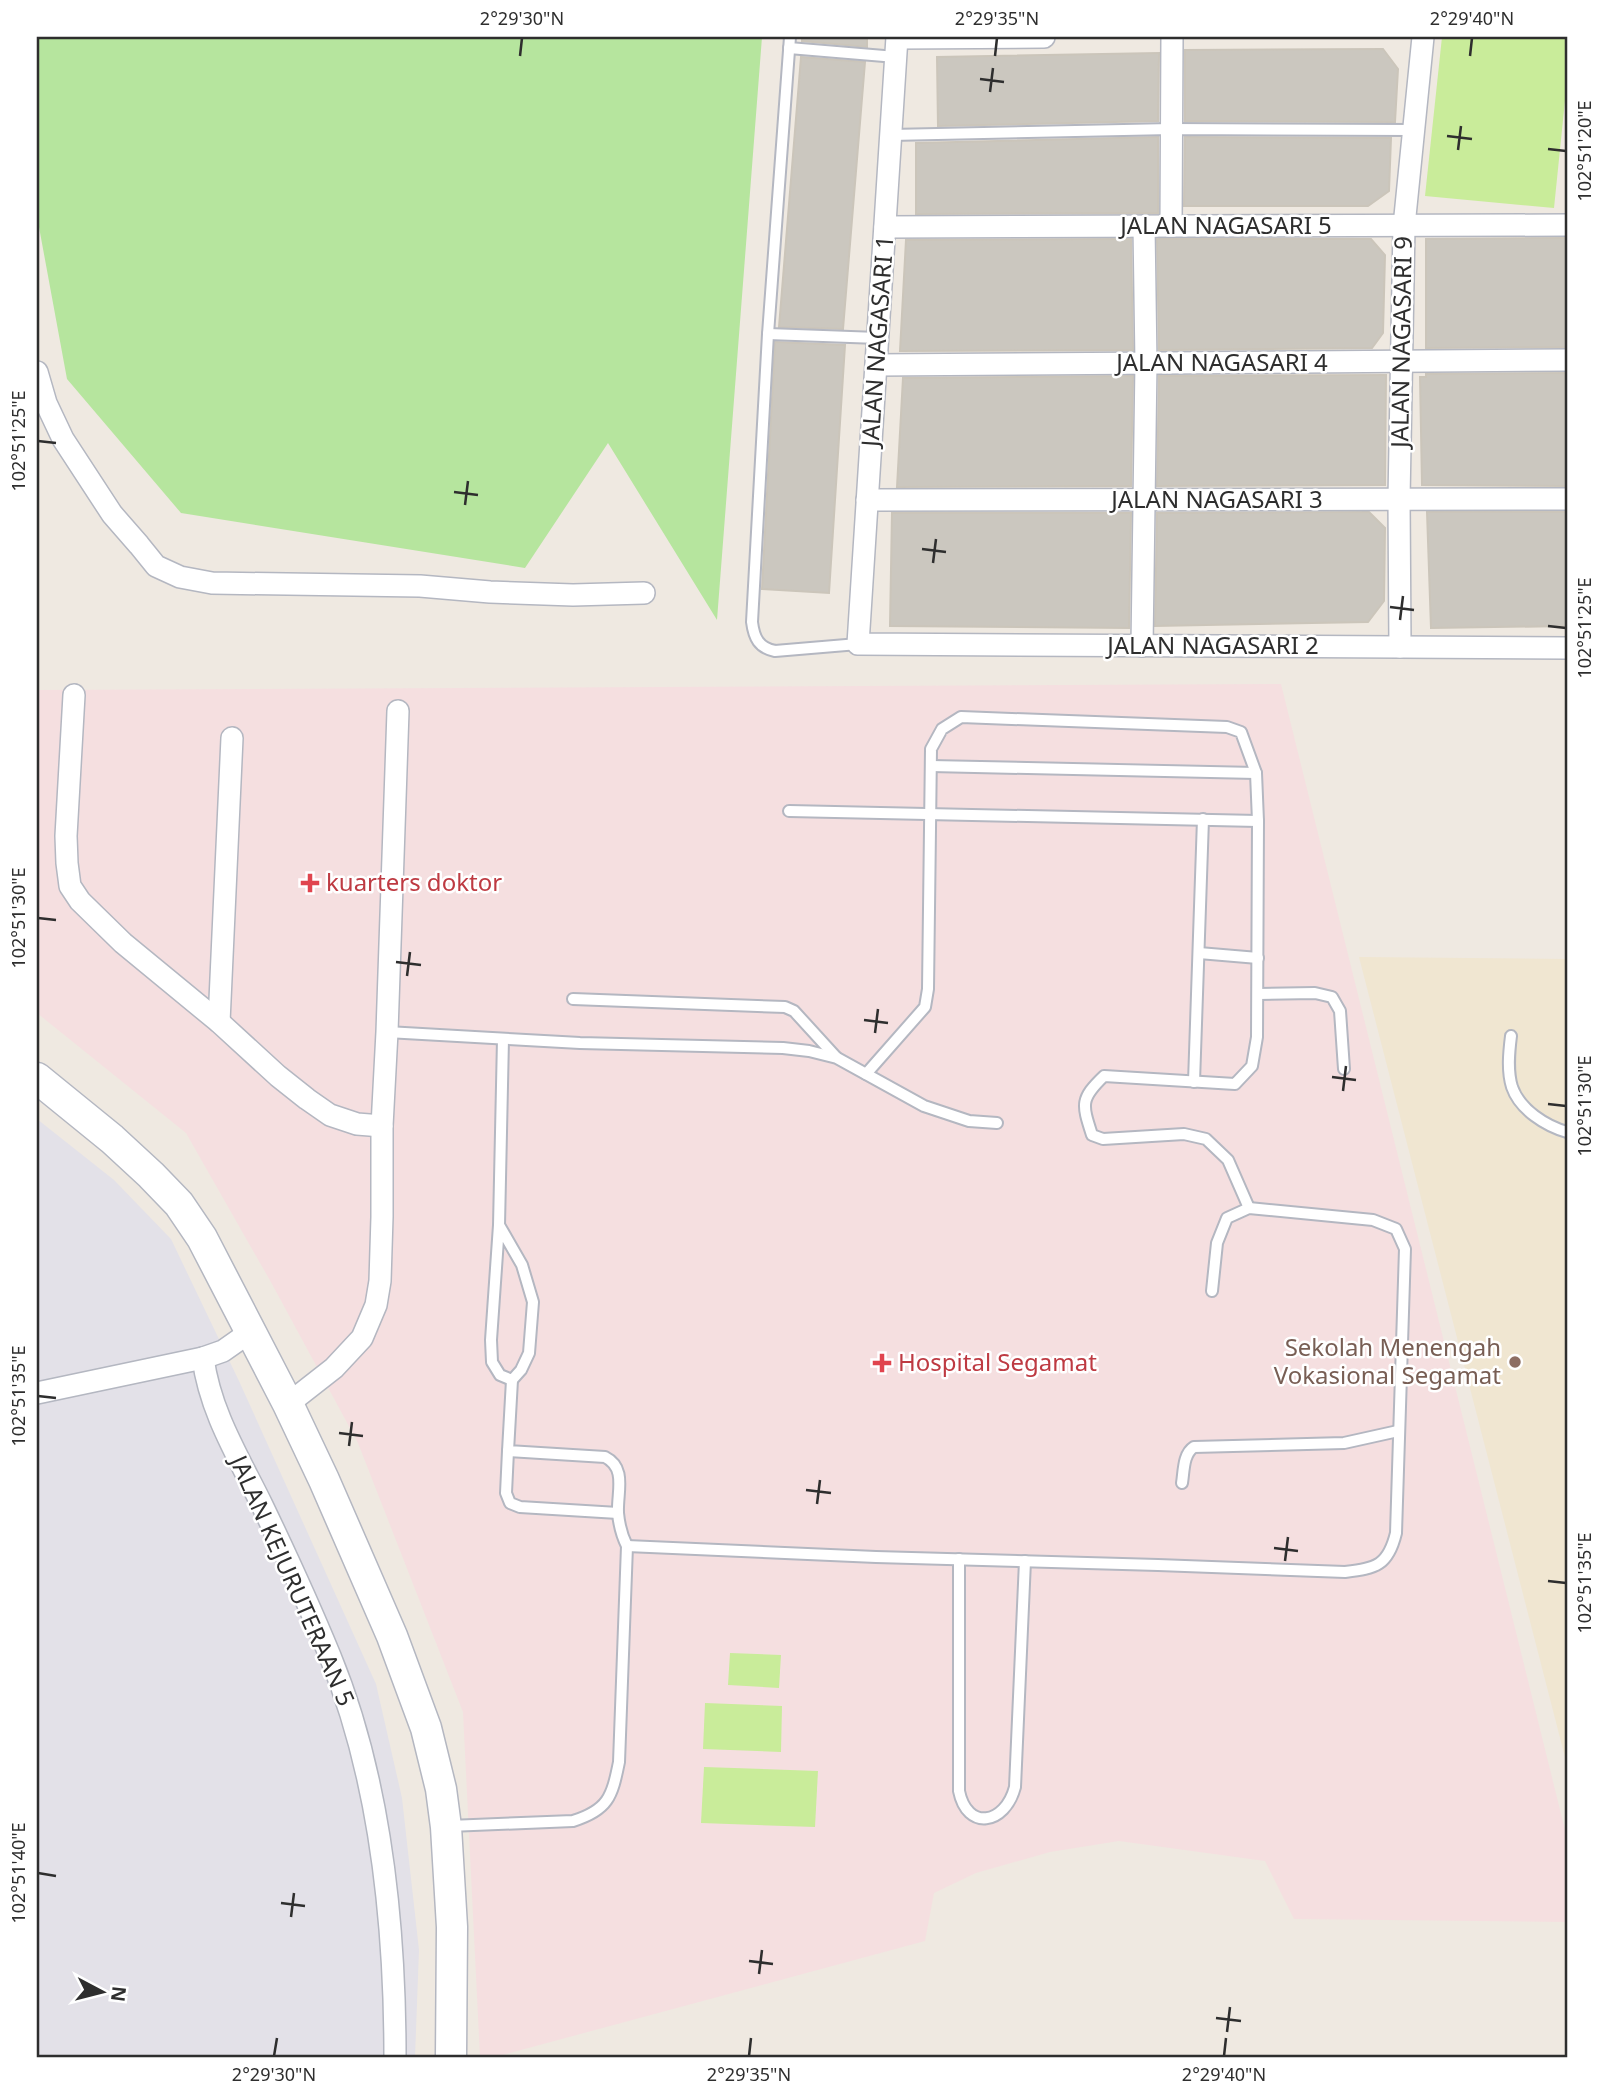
<svg xmlns="http://www.w3.org/2000/svg" width="1604" height="2094" font-family="'Noto Sans',sans-serif">
<style>
.industrial{fill:#e3e1e8}
.education{fill:#f0e6d1}
.medical{fill:#f5dfe0}
.green{fill:#b6e59e}
.pitch{fill:#c9ec9a}
.building{fill:#cbc7bf;stroke:#cbc5ba;stroke-width:2}
.lines{fill:none;stroke-linecap:round;stroke-linejoin:round}
.lane-casing{stroke:#b4b7c1;stroke-width:14}
.street-casing{stroke:#b4b7c1;stroke-width:24}
.secondary-casing{stroke:#b4b7c1;stroke-width:33}
.lane{stroke:#fff;stroke-width:10}
.street{stroke:#fff;stroke-width:21}
.secondary{stroke:#fff;stroke-width:30}
.ticks{fill:none;stroke:#2e2e2e;stroke-width:2.5}
.health-dot{fill:#e0444e;stroke:#fff;stroke-width:2.5}
.education-dot{fill:#8d6e63;stroke:#fff;stroke-width:2.5}
.labels{text-anchor:middle;stroke-width:5;stroke-linejoin:round;paint-order:stroke}
.street-label{font-size:24px;fill:#2e2e2e;stroke:#fff}
.health-label{font-size:24px;fill:#be3a42;stroke:#fff;text-anchor:start}
.education-label{font-size:24px;fill:#785e54;stroke:#fff;text-anchor:end}
.neatline{fill:none;stroke:#2e2e2e;stroke-width:2.5}
.ticks-label{font-size:18px;text-anchor:middle;fill:#2e2e2e}
</style>
<rect width="100%" height="100%" fill="#efe9e1"/>
<path class="industrial" d="M 37,1119 L 114,1180 L 171,1239 L 239,1381 L 376,1684 L 402,1798 L 419,1950 L 415,2057 L 37,2057 Z"/>
<path class="education" d="M 1359,957 L 1567,959 L 1567,1765 Z"/>
<path class="medical" d="M 1281,684 L 1567,1838 L 1567,1922 L 1294,1919 L 1265,1861 L 1119,1841 L 1050,1852 L 976,1873 L 934,1893 L 925,1941 L 495,2057 L 480,2057 L 463,1712 L 358,1443 L 272,1284 L 186,1133 L 37,1013 L 37,690 Z"/>
<path class="green" d="M 37,37 L 762,37 L 717,620 L 608,443 L 525,568 L 181,513 L 67,379 L 39,227 L 37,226 Z"/>
<g class="pitch">
<path d="M 1442,37 L 1567,37 L 1567,81 L 1554,208 L 1425,196 Z"/>
<path d="M 730,1653 L 781,1655 L 779,1688 L 728,1685 Z"/>
<path d="M 705,1703 L 782,1706 L 781,1752 L 703,1749 Z"/>
<path d="M 704,1767 L 818,1771 L 815,1827 L 701,1823 Z"/>
</g>
<g class="building">
<path d="M 802,37 L 867,37 L 867,47 L 802,41 Z"/>
<path d="M 1383,49 L 1398,69 L 1395,122 L 1185,121 L 1185,50 Z"/>
<path d="M 1159,53 L 1158,121 L 938,126 L 937,57 Z"/>
<path d="M 801,57 L 865,62 L 843,329 L 779,327 Z"/>
<path d="M 1158,137 L 1158,213 L 916,214 L 916,143 Z"/>
<path d="M 1185,137 L 1391,138 L 1389,191 L 1368,206 L 1184,206 Z"/>
<path d="M 1567,238 L 1567,347 L 1426,348 L 1426,239 Z"/>
<path d="M 1131,239 L 1133,350 L 900,351 L 906,240 Z"/>
<path d="M 1157,239 L 1371,239 L 1385,255 L 1383,333 L 1372,348 L 1159,350 Z"/>
<path d="M 775,342 L 845,345 L 829,593 L 762,589 Z"/>
<path d="M 1567,373 L 1567,486 L 1422,485 L 1420,377 L 1426,377 L 1426,374 Z"/>
<path d="M 1386,375 L 1385,485 L 1157,486 L 1159,376 Z"/>
<path d="M 1133,376 L 1131,486 L 897,487 L 903,378 Z"/>
<path d="M 1369,512 L 1385,528 L 1384,601 L 1368,622 L 1155,626 L 1157,513 Z"/>
<path d="M 1427,512 L 1567,512 L 1567,626 L 1431,628 Z"/>
<path d="M 892,513 L 1131,513 L 1129,628 L 890,626 Z"/>
</g>
<g class="lines">
<defs>
<g id="lane">
<path d="M 790,37 L 768,334 L 752,622 C 754,638 759,648 775,651 L 858,644"/>
<path d="M 789,48 L 896,57"/>
<path d="M 891,135 L 1171,129 L 1413,130"/>
<path d="M 768,334 L 878,338"/>
<path d="M 931,766 L 1256,773"/>
<path d="M 789,811 L 1258,821"/>
<path d="M 1199,953 L 1258,958"/>
<path d="M 1258,994 L 1315,993 L 1332,997 L 1340,1011 L 1344,1069"/>
<path d="M 573,999 L 785,1007 L 794,1011 L 836,1057"/>
<path d="M 387,1032 L 580,1043 L 783,1048 L 809,1051 L 837,1058 L 924,1106 L 969,1121 L 997,1123"/>
<path d="M 1511,1036 C 1509,1052 1507,1071 1512,1087 C 1520,1110 1546,1126 1567,1132"/>
<path d="M 866,1074 L 925,1007 L 928,989 L 931,749 L 942,729 L 961,717 L 1227,727 L 1241,732 L 1256,773 L 1258,821 L 1257,1037 L 1252,1066 L 1235,1084 L 1104,1076 C 1080,1099 1082,1104 1092,1135 L 1103,1139 L 1184,1134 L 1206,1139 L 1228,1160 L 1249,1208"/>
<path d="M 1194,1082 L 1203,819"/>
<path d="M 499,1225 L 522,1265 L 533,1302 L 529,1353 L 521,1370 L 512,1380 L 500,1375 L 492,1362 L 491,1340 L 499,1225 L 503,1039"/>
<path d="M 508,1451 L 506,1493 L 510,1503 L 520,1507 L 618,1513"/>
<path d="M 1182,1483 C 1184,1471 1183,1454 1194,1447 L 1344,1443 L 1398,1431"/>
<path d="M 627,1546 L 876,1557 L 1158,1565 L 1345,1572 C 1376,1568 1388,1566 1396,1533 L 1405,1249 L 1396,1229 L 1373,1220 L 1249,1208 L 1227,1218 L 1217,1243 L 1212,1291"/>
<path d="M 959,1559 L 959,1791 C 967,1831 1005,1825 1015,1787 L 1025,1561"/>
<path d="M 449,1826 L 573,1821 C 608,1810 612,1797 619,1762 L 627,1546 C 622,1536 619,1524 618,1513 C 617,1492 627,1468 605,1457 L 508,1451 L 512,1380"/>
</g>
<g id="street">
<path d="M 897,37 L 858,644 L 1567,648"/>
<path d="M 897,38 L 1044,37"/>
<path d="M 1171,226 L 1172,37"/>
<path d="M 885,227 L 1567,225"/>
<path d="M 876,365 L 1567,360"/>
<path d="M 37,372 L 46,403 L 63,439 L 112,514 L 139,545 L 156,566 L 180,577 L 212,583 L 420,586 L 490,592 L 573,595 L 644,593"/>
<path d="M 867,500 L 1567,499"/>
<path d="M 1142,646 L 1146,363 L 1144,226"/>
<path d="M 1400,647 L 1399,499 L 1404,226 L 1423,37"/>
<path d="M 74,695 L 66,836 L 67,863 L 70,886 L 80,901 L 123,943 L 219,1022 L 278,1076 L 307,1099 L 330,1115 L 357,1124 L 382,1126"/>
<path d="M 219,1022 L 232,738"/>
<path d="M 203,1358 C 210,1412 239,1458 262,1505 C 286,1555 309,1605 330,1656 C 381,1780 395,1924 395,2057"/>
<path d="M 37,1393 L 203,1358 L 223,1351 L 250,1332"/>
<path d="M 288,1404 L 334,1368 L 362,1338 L 376,1305 L 380,1281 L 382,1217 L 382,1126 L 387,1032 L 398,711"/>
</g>
<path id="secondary" d="M 37,1078 L 112,1139 L 151,1175 L 179,1204 L 202,1238 L 288,1404 L 324,1480 L 392,1636 L 426,1728 L 441,1789 L 446,1827 L 452,1927 L 451,2057"/>
</defs>
<use href="#lane" class="lane-casing"/>
<use href="#street" class="street-casing"/>
<use href="#secondary" class="secondary-casing"/>
<use href="#lane" class="lane"/>
<use href="#street" class="street"/>
<use href="#secondary" class="secondary"/>
</g>
<path class="ticks" d="M 520,56 L 522,38M 995,56 L 997,38M 1470,56 L 1472,38M 980,79 L 1004,82M 990,92 L 993,68M 1447,136 L 1472,139M 1548,149 L 1566,151M 1458,150 L 1461,126M 38,441 L 56,443M 454,492 L 478,495M 465,505 L 468,481M 922,549 L 946,552M 933,563 L 936,539M 1390,607 L 1414,610M 1400,620 L 1403,596M 1548,626 L 1566,628M 38,918 L 56,920M 396,962 L 421,965M 407,976 L 410,952M 864,1020 L 888,1023M 875,1033 L 878,1009M 1332,1077 L 1356,1080M 1343,1091 L 1346,1066M 1548,1104 L 1566,1106M 38,1396 L 56,1398M 339,1433 L 363,1436M 349,1446 L 352,1422M 806,1490 L 831,1493M 817,1504 L 820,1480M 1274,1548 L 1298,1551M 1285,1561 L 1288,1537M 1548,1581 L 1566,1583M 38,1873 L 56,1876M 281,1903 L 305,1906M 291,1917 L 294,1893M 749,1961 L 773,1964M 759,1974 L 762,1950M 1216,2018 L 1241,2021M 1227,2032 L 1230,2007M 274,2056 L 277,2038M 749,2056 L 751,2038M 1224,2056 L 1226,2038"/>
<g class="health-dot">
<path d="M306.5 872.5h7v7h7v7h-7v7h-7v-7h-7v-7h7z"/>
<path d="M878.5 1352.5h7v7h7v7h-7v7h-7v-7h-7v-7h7z"/>
</g>
<circle class="education-dot" cx="1515" cy="1362" r="7"/>
<g class="labels">
<g class="street-label">
<text x="1226" y="234">JALAN NAGASARI 5</text>
<text transform="translate(878 341) rotate(-86)" y="8">JALAN NAGASARI 1</text>
<text transform="translate(1402 342) rotate(-89)" y="8">JALAN NAGASARI 9</text>
<text x="1222" y="371">JALAN NAGASARI 4</text>
<text x="1217" y="508">JALAN NAGASARI 3</text>
<text x="1213" y="654">JALAN NAGASARI 2</text>
<text transform="translate(292 1581) rotate(66)" y="8">JALAN KEJURUTERAAN 5</text>
</g>
<g class="health-label">
<text x="326" y="891">kuarters doktor</text>
<text x="898" y="1371">Hospital Segamat</text>
</g>
<g class="education-label">
<text x="1501" y="1356">Sekolah Menengah<tspan x="1501" dy="28">Vokasional Segamat</tspan></text>
</g>
</g>
<rect width="1604" height="2094" fill="none" stroke="#ffffff" stroke-width="77"/>
<g transform="translate(102 1992) rotate(97)" stroke="#ffffff" stroke-width="5" paint-order="stroke">
<path d="M0-5L12 26L0 18L-12 26Z" fill="#2e2e2e"/>
<text y="-10" font-size="19" font-weight="bold" text-anchor="middle" fill="#2e2e2e">N</text>
</g>
<rect x="38" y="38" width="1528" height="2018" class="neatline"/>
<g class="ticks-label">
<text x="522" y="25">2°29'30"N</text>
<text x="997" y="25">2°29'35"N</text>
<text x="1472" y="25">2°29'40"N</text>
<text transform="translate(1585 151) rotate(-90)" y="6">102°51'20"E</text>
<text transform="translate(19 441) rotate(-90)" y="6">102°51'25"E</text>
<text transform="translate(1585 628) rotate(-90)" y="6">102°51'25"E</text>
<text transform="translate(19 918) rotate(-90)" y="6">102°51'30"E</text>
<text transform="translate(1585 1106) rotate(-90)" y="6">102°51'30"E</text>
<text transform="translate(19 1396) rotate(-90)" y="6">102°51'35"E</text>
<text transform="translate(1585 1583) rotate(-90)" y="6">102°51'35"E</text>
<text transform="translate(19 1873) rotate(-90)" y="6">102°51'40"E</text>
<text x="274" y="2081">2°29'30"N</text>
<text x="749" y="2081">2°29'35"N</text>
<text x="1224" y="2081">2°29'40"N</text>
</g>
</svg>
